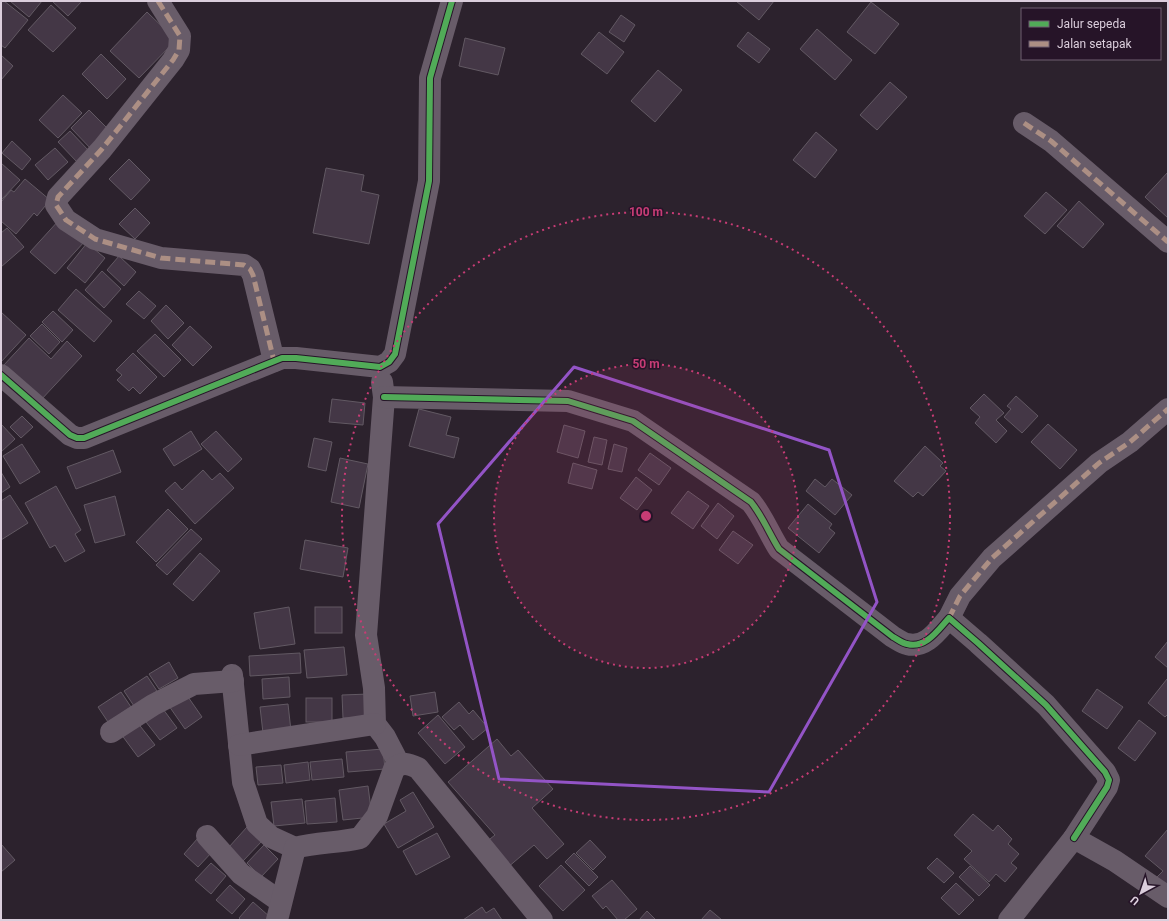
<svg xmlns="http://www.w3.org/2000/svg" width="1169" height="921" font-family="Roboto,sans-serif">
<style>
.building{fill:#443746;stroke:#625963}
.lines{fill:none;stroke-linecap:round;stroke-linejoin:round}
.street{stroke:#685c69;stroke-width:22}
.quiet{stroke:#ac8f84;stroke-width:5;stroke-dasharray:10 5;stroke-linecap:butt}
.cycleway-casing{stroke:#261428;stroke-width:8}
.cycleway{stroke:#51ab58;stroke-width:6}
.marked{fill:none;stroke:#9354c6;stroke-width:3;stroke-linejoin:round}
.ring{fill:none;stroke:#c73c75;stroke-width:2;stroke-dasharray:2 4}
.centre{fill:#c73c75;stroke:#261428;stroke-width:2}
.ring-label{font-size:12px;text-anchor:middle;font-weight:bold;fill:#c73c75;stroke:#261428;stroke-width:3;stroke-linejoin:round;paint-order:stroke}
</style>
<rect width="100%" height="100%" fill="#2c222d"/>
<g class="building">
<path d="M 1,1 L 4,1 L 28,20 L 5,48 L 1,45 Z"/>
<path d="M 10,1 L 42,1 L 29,17 Z"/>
<path d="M 52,1 L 82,1 L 68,16 Z"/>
<path d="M 736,1 L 774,1 L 759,20 Z"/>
<path d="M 871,2 L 899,24 L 875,54 L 847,32 Z"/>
<path d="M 51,5 L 76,28 L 53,52 L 28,30 Z"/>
<path d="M 147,12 L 176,40 L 139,78 L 110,51 Z"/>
<path d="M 621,15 L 635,25 L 624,42 L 609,32 Z"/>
<path d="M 817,29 L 852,60 L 835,80 L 800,49 Z"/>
<path d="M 599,32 L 624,52 L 607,74 L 581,54 Z"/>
<path d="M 748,32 L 770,49 L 759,63 L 737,46 Z"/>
<path d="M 465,38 L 505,48 L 498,75 L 459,66 Z"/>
<path d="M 101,54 L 126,79 L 107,99 L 82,74 Z"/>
<path d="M 1,55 L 13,66 L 1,80 Z"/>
<path d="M 658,70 L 682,90 L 655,122 L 631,101 Z"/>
<path d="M 890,82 L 907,97 L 877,130 L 860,115 Z"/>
<path d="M 63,95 L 82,113 L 58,138 L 39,120 Z"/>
<path d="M 89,110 L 111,132 L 92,150 L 71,128 Z"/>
<path d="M 70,131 L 89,151 L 77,162 L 58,142 Z"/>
<path d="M 816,132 L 837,150 L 815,178 L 793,160 Z"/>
<path d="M 12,141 L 31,159 L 22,170 L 2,153 Z"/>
<path d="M 55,148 L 68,162 L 48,180 L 35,165 Z"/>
<path d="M 129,159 L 150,180 L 131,200 L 109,179 Z"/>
<path d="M 1,163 L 20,180 L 1,200 Z"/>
<path d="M 326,168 L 364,175 L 361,191 L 379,195 L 369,244 L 313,233 Z"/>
<path d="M 1168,172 L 1168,218 L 1145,197 Z"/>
<path d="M 25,179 L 50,200 L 37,216 L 34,213 L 16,234 L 1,221 L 1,202 L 11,190 L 14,192 Z"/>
<path d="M 1046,192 L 1067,210 L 1045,234 L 1024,216 Z"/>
<path d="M 1079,201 L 1104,224 L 1083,248 L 1057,226 Z"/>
<path d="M 135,208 L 150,223 L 135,239 L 119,224 Z"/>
<path d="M 60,219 L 85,241 L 55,274 L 30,252 Z"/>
<path d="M 7,228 L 24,247 L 1,267 L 1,233 Z"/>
<path d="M 87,243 L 105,258 L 85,283 L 67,268 Z"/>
<path d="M 119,256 L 136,272 L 124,286 L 107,270 Z"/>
<path d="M 102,271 L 121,289 L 104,308 L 85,290 Z"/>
<path d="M 76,289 L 112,321 L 94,342 L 58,310 Z"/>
<path d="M 139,291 L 156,306 L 144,319 L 126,304 Z"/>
<path d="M 166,305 L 184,323 L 168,339 L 151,321 Z"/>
<path d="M 53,311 L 73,330 L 62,342 L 42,322 Z"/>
<path d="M 1,312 L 26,335 L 1,362 Z"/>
<path d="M 42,324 L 60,342 L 49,354 L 30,336 Z"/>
<path d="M 190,326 L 212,347 L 193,366 L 172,345 Z"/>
<path d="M 155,334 L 181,360 L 164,377 L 137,351 Z"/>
<path d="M 29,338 L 51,359 L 67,341 L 82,356 L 40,401 L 3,366 Z"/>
<path d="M 133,353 L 157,377 L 140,394 L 133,387 L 129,391 L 117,380 L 122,375 L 116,370 Z"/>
<path d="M 984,394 L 1004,413 L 996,420 L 1007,431 L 996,443 L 975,423 L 980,417 L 970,408 Z"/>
<path d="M 1016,396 L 1038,416 L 1022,433 L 1004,417 L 1011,409 L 1007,406 Z"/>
<path d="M 332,399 L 365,403 L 363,425 L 329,422 Z"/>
<path d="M 419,409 L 451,417 L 446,435 L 459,438 L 454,458 L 409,446 Z"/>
<path d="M 22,416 L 33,427 L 21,438 L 10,427 Z"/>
<path d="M 1,424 L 15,439 L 1,452 Z"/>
<path d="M 1048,424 L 1077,450 L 1060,469 L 1031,442 Z"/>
<path d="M 564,425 L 585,431 L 578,458 L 557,452 Z"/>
<path d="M 191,431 L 202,449 L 174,466 L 163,449 Z"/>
<path d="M 216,431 L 242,459 L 228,472 L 201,444 Z"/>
<path d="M 594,437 L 607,440 L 602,465 L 588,462 Z"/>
<path d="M 314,438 L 332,442 L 326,471 L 308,467 Z"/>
<path d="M 22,444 L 40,472 L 20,484 L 3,456 Z"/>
<path d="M 614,444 L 627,448 L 622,472 L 608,469 Z"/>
<path d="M 925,446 L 943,463 L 940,466 L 946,471 L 923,496 L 918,492 L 913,497 L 894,481 Z"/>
<path d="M 113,450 L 121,472 L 76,489 L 67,467 Z"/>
<path d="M 650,453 L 671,468 L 659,485 L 638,470 Z"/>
<path d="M 340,458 L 368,464 L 359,508 L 331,502 Z"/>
<path d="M 573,463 L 597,470 L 592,489 L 568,483 Z"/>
<path d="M 203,470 L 212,480 L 220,473 L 234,488 L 195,524 L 165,491 L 175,482 L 182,490 Z"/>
<path d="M 1,472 L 10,487 L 1,493 Z"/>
<path d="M 636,477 L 652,490 L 637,510 L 620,498 Z"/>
<path d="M 815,479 L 825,487 L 832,479 L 852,495 L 835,515 L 806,491 Z"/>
<path d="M 56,486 L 81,530 L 75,534 L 85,551 L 65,562 L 55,545 L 50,548 L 25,503 Z"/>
<path d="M 688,491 L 709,506 L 693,529 L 671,513 Z"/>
<path d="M 10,495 L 28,523 L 1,540 L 1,501 Z"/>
<path d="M 115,496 L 125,535 L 95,543 L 84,505 Z"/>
<path d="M 718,503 L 734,516 L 717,539 L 701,526 Z"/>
<path d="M 808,504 L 832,524 L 829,528 L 835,533 L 819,553 L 788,528 Z"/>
<path d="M 168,509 L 188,529 L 156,562 L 136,542 Z"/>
<path d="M 191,529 L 202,539 L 167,575 L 156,565 Z"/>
<path d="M 733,531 L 753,545 L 738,564 L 719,550 Z"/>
<path d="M 305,540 L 348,548 L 343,577 L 300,569 Z"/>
<path d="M 200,553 L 220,571 L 193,601 L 173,584 Z"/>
<path d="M 289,607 L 295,644 L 260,649 L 254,613 Z"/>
<rect x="315" y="607" width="27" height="26"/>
<path d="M 1168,641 L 1168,668 L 1155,657 Z"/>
<path d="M 344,647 L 347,675 L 307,678 L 304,650 Z"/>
<path d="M 300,653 L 301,673 L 250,676 L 249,656 Z"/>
<path d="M 169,662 L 178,678 L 159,689 L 149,674 Z"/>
<path d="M 147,676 L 157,691 L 134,706 L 124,691 Z"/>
<path d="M 289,677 L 290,697 L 263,699 L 262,679 Z"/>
<path d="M 1167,679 L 1168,680 L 1168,714 L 1165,717 L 1148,703 Z"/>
<path d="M 1097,689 L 1123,707 L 1107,729 L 1082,711 Z"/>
<path d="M 121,692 L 131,707 L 108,722 L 98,707 Z"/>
<path d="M 435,692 L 438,712 L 413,716 L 410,696 Z"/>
<path d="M 186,694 L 202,717 L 185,729 L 169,706 Z"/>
<path d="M 369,694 L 370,718 L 343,718 L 342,695 Z"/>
<rect x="306" y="698" width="26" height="24"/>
<path d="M 459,702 L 469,714 L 473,710 L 488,728 L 473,740 L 460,725 L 454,730 L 442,717 Z"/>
<path d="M 288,704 L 291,731 L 263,733 L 260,707 Z"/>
<path d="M 163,709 L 177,728 L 160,740 L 146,722 Z"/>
<path d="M 438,715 L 465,747 L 445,764 L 418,733 Z"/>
<path d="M 1139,720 L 1156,733 L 1135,761 L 1118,748 Z"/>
<path d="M 137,722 L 155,745 L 138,757 L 121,734 Z"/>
<path d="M 497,739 L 511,756 L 518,750 L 553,789 L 532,808 L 564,844 L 547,859 L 534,845 L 507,868 L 485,843 L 495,835 L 448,782 Z"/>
<path d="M 383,749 L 385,769 L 348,772 L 346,752 Z"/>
<path d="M 342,759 L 344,777 L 312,780 L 310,762 Z"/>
<path d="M 308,762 L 310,780 L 286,783 L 284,765 Z"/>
<path d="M 281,765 L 283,783 L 258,785 L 256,767 Z"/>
<path d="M 368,786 L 372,817 L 343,820 L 339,790 Z"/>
<path d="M 413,792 L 434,827 L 398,848 L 384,824 L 406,811 L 400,800 Z"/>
<path d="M 335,798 L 337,822 L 307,824 L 305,801 Z"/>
<path d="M 302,799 L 305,823 L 274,826 L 271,802 Z"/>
<path d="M 973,814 L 993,831 L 998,825 L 1012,839 L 1008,844 L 1019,854 L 1011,863 L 1017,868 L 1005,882 L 996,874 L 989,882 L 964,859 L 972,851 L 954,835 Z"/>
<path d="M 247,827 L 262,841 L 243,861 L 229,847 Z"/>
<path d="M 1168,829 L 1168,888 L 1156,878 L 1163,871 L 1145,856 Z"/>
<path d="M 437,833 L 450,857 L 416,875 L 403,851 Z"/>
<path d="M 198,838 L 213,851 L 198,867 L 184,854 Z"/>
<path d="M 590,840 L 606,857 L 593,870 L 576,853 Z"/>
<path d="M 1,844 L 15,860 L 1,872 Z"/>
<path d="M 264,845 L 278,859 L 261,877 L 247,863 Z"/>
<path d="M 574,853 L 598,877 L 589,886 L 565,862 Z"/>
<path d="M 937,858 L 954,873 L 944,883 L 927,868 Z"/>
<path d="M 211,863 L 226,876 L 211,894 L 195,880 Z"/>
<path d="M 561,865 L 585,890 L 563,911 L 539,886 Z"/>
<path d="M 970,866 L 990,885 L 979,896 L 959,877 Z"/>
<path d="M 612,880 L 637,909 L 624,920 L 618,920 L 606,906 L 603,909 L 592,896 Z"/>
<path d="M 956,883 L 974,900 L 959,915 L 941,898 Z"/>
<path d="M 230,885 L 245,899 L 232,914 L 216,900 Z"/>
<path d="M 253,902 L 270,917 L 268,920 L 241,920 L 239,918 Z"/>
<path d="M 482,907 L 486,913 L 494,908 L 502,920 L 463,920 Z"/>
<path d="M 710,910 L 722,920 L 701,920 Z"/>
<path d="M 647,911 L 656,920 L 639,920 Z"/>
</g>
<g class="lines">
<g class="street">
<path d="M 158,1 L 180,36 L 179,50 L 173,60 L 102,149 L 58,197 L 56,205 L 66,220 L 95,239 L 161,258 L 244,265 L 250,269 L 253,275 L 274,361"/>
<path d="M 1024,123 L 1051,141 L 1168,242"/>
<path d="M 1,375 L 70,435 L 77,438 L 84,438 L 282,358 L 296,358 L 380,367 L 389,362 L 395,354 L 429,181 L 430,78 L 452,1"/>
<path d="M 382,382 L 384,397 L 366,635 L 374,688 L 375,724 L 385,737 L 399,764"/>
<path d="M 384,397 L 568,401 L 633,421 L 751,502 C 763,517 769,533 779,549 L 893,637 C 897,639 902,643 907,644 C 926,649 938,630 949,618 L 978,643 L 1046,705 L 1105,772 L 1109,780 L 1107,787 L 1074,838"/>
<path d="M 949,618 L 960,596 L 992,558 L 1099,463 L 1130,442 L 1168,409"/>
<path d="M 232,675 L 243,782 L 257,824 L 271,837 L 295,848"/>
<path d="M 111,732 L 153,705 L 194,684 L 233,681"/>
<path d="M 239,745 L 375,724"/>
<path d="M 207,836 L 241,874 L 281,902"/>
<path d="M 277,920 L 295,848 C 316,842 339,843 360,838 L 377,816 L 394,769 C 402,761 409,764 418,768 L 542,920"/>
<path d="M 1009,920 L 1074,838 L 1115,861 L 1168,897"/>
</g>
<g class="quiet">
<path d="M 158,1 L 180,36 L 179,50 L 173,60 L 102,149 L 58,197 L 56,205 L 66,220 L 95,239 L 161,258 L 244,265 L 250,269 L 253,275 L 274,361"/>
<path d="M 1024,123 L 1051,141 L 1168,242"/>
<path d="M 949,618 L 960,596 L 992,558 L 1099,463 L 1130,442 L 1168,409"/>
</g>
<defs>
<g id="cycleway">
<path d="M 1,375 L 70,435 L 77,438 L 84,438 L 282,358 L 296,358 L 380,367 L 389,362 L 395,354 L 429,181 L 430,78 L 452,1"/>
<path d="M 384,397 L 568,401 L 633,421 L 751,502 C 763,517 769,533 779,549 L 893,637 C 897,639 902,643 907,644 C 926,649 938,630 949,618 L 978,643 L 1046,705 L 1105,772 L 1109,780 L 1107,787 L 1074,838"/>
</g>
</defs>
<use href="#cycleway" class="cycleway-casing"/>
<use href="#cycleway" class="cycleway"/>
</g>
<path class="marked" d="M 574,367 L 829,450 L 877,602 L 769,792 L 499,779 L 438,524 Z"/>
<circle cx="646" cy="516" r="152" fill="#c73c75" fill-opacity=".12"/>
<g class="ring">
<circle cx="646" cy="516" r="152"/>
<circle cx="646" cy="516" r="304"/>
</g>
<circle cx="646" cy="516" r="6" class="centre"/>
<g class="ring-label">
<text x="646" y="216">100 m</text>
<text x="646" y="368">50 m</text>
</g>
<rect width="1169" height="921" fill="none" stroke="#dbcedc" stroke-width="4"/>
<rect x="1021" y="8" width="140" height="52" fill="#261428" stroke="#6e5e70"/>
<rect x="1029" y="21" width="20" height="6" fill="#51ab58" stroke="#6e5e70"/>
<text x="1057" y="28" font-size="12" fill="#dbcedc">Jalur sepeda</text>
<rect x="1029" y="41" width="20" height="6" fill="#ac8f84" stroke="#6e5e70"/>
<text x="1057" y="48" font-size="12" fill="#dbcedc">Jalan setapak</text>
<g transform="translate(1141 893) rotate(220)" stroke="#261428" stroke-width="3" paint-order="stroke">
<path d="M0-3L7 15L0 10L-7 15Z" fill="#dbcedc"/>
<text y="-6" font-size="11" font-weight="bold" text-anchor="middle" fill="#dbcedc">U</text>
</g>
</svg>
